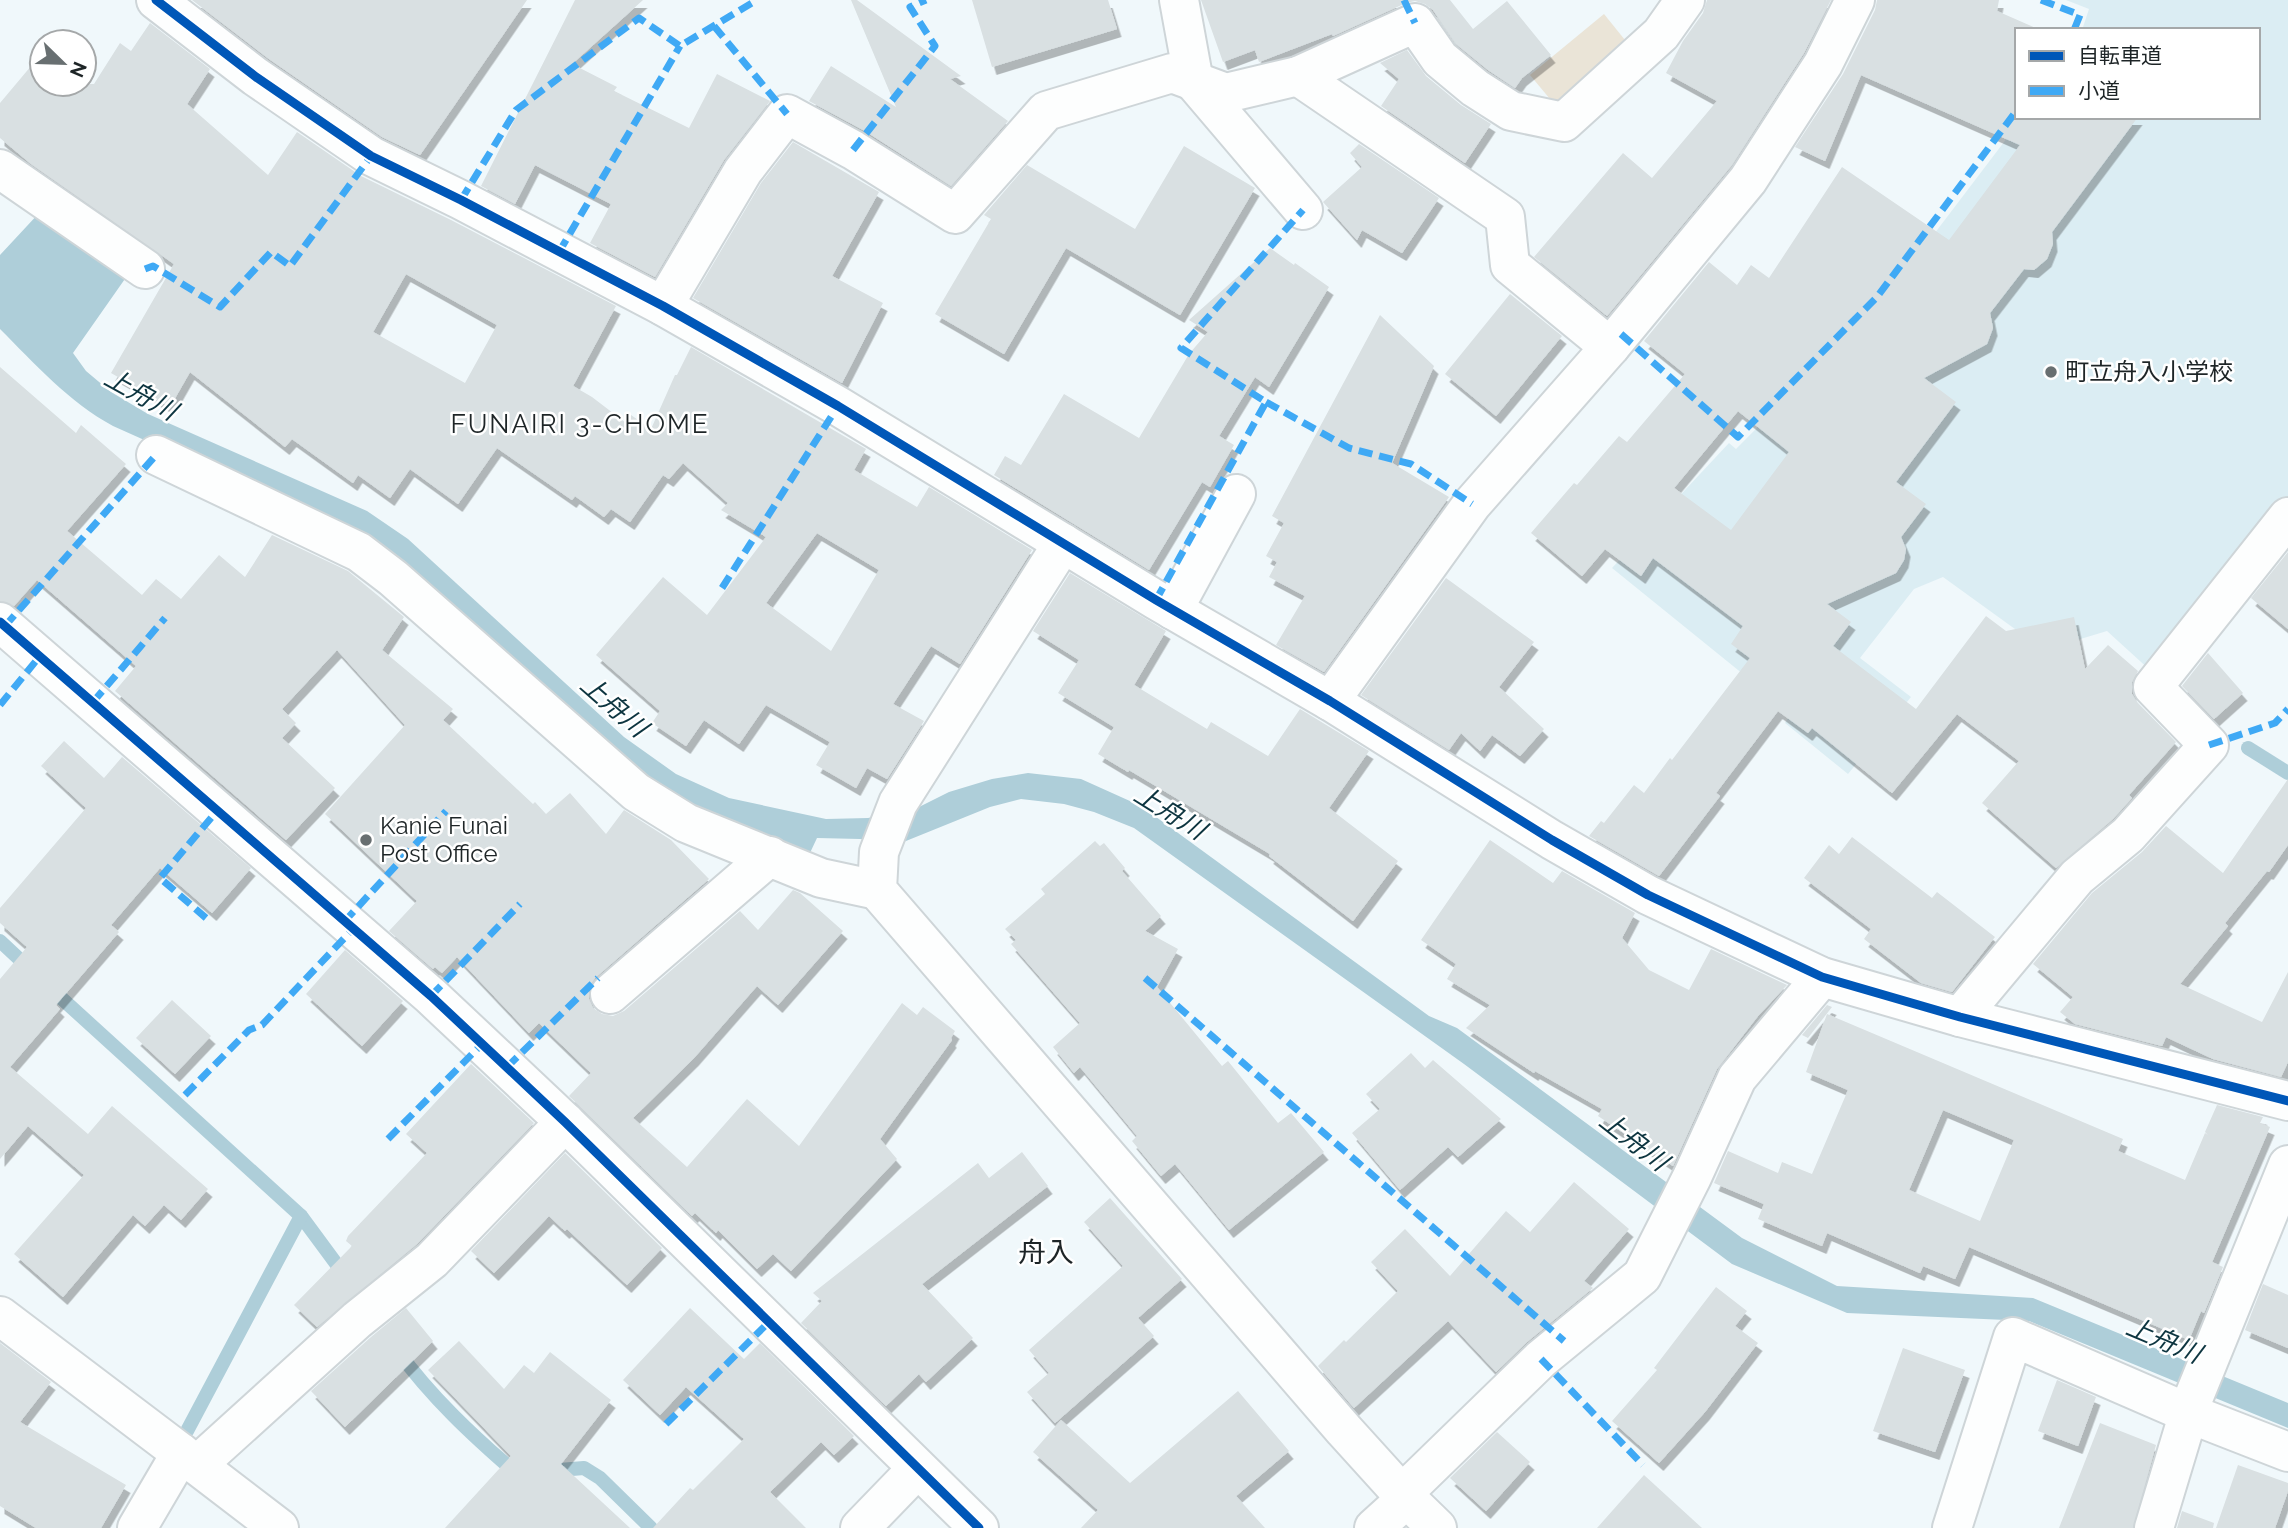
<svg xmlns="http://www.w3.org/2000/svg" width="2288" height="1528" font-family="Raleway,'Noto Sans JP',sans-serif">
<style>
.built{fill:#dbedf3}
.green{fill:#eae4d7}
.water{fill:#aeced9}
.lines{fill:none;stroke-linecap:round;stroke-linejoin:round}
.stream{stroke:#aeced9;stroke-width:14}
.building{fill:#d9e0e2;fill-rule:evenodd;filter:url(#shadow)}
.minor-casing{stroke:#ced5d8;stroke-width:42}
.minor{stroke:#fdfefe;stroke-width:38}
.quiet{stroke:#3fa9f5;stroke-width:7;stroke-dasharray:14 7;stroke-linecap:butt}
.cycleway-casing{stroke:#fff;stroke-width:13}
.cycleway{stroke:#0057b8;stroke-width:9}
.poi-dot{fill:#686f71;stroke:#fff;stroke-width:2.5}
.labels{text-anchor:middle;stroke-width:5;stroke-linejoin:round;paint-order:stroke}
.poi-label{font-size:24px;fill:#1e2527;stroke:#fff;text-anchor:start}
.water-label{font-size:26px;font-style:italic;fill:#0d3540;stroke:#fff}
.neighbourhood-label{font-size:26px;letter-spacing:2px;fill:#1e2527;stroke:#fff}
.quarter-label{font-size:28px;fill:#1e2527;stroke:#fff}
</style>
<defs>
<filter id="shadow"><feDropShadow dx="4.5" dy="8" stdDeviation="0" flood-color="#0004"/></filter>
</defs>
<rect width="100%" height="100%" fill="#f0f8fb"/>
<path class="built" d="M 2066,0 L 2288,0 L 2288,497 L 2152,672 L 2107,631 L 2044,650 L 1943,577 L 1914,589 L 1860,658 L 1911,697 L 1848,774 L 1785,723 L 1791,713 L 1612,568 L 1729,443 L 1736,449 L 1884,300 L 2023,117 L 2258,117 L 2258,30 L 2082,30 L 2089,9 Z"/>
<path class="green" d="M 1604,14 L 1633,50 L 1560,111 L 1530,75 Z"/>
<path class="water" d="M 40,212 L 127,276 L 73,353 L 86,371 L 111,392 L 148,414 L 367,511 L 408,539 L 624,737 L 676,774 L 729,798 L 826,819 L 868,818 L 919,807 L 949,792 L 992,779 L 1028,773 L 1081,779 L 1141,806 L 1429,1016 L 1457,1028 L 1742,1238 L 1837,1286 L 2033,1298 L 2288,1403 L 2288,1428 L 2029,1321 L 1847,1313 L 1732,1264 L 1464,1064 L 1134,828 L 1094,812 L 1064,804 L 1021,799 L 990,807 L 901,843 L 860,839 L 817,838 L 809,855 L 641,783 L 352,533 L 113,426 C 69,402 35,364 0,329 L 0,255 Z"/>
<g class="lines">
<g class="stream">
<path d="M 2248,748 L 2288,773"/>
<path d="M 0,941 L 31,970"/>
<path d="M 48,986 L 301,1216 L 346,1277"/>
<path d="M 397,1350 C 431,1397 473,1436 517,1474 L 519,1474"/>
<path d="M 187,1431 L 301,1216"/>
<path d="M 547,1471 L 584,1468 L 600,1478 L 651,1528"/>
</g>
</g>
<g class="building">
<path d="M 192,0 L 527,0 L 420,155 L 382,137 L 269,59 Z"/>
<path d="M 575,0 L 643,0 L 572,64 L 617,87 L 614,91 L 689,128 L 717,74 L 770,101 L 724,160 L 655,277 L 590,243 L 611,204 L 535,165 L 515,204 L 481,186 Z"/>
<path d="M 851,0 L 857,0 L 961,76 L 950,79 L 1008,121 L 951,186 L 865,131 L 809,101 L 831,66 L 896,107 Z"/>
<path d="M 972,0 L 1108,0 L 1117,29 L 992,67 Z"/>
<path d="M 1201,0 L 1450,0 L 1473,29 L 1507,1 L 1551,55 L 1522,78 L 1515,88 L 1488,70 L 1456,44 L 1433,10 L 1425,4 L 1415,1 L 1406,3 L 1333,36 L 1332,34 L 1259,62 L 1255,50 L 1223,62 Z"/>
<path d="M 1707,0 L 1831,0 L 1804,53 L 1732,165 L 1607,316 L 1534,257 L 1623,153 L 1652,178 L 1717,101 L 1666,73 L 1683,41 L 1703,13 Z"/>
<path d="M 1877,0 L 1999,0 L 1997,11 L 2040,30 L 2017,30 L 2017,117 L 2138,117 L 2052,232 L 2053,244 L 2047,259 L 2034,270 L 2024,269 L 1990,313 L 1993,328 L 1987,344 L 1924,378 L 1956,402 L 1896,482 L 1926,504 L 1901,537 L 1906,549 L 1904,560 L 1896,573 L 1827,604 L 1851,622 L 1833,646 L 1916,709 L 1986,616 L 2006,631 L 2074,617 L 2085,669 L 2108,645 L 2138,671 L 2132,682 L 2132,694 L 2137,702 L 2176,742 L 2129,795 L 2132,798 L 2113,819 L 2056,868 L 1982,803 L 2019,761 L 1957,714 L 1892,793 L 1812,728 L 1808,733 L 1778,711 L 1716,793 L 1720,796 L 1659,876 L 1589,836 L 1601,821 L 1604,823 L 1634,785 L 1644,793 L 1670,758 L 1672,760 L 1750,658 L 1731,644 L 1743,626 L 1653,558 L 1641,576 L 1605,549 L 1582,576 L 1531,533 L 1574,483 L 1577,485 L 1619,436 L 1627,442 L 1685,374 L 1644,341 L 1709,262 L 1737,285 L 1751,265 L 1769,278 L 1842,167 L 1949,240 L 2020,145 L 1861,75 L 1825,161 L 1795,147 L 1843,74 L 1875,10 ZM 1738,411 L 1789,452 L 1731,530 L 1674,488 Z"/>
<path d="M 150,23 L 210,69 L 187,104 L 268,175 L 297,132 L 361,176 L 451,220 L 616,306 L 573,386 L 592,397 L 626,423 L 631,415 L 651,429 L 675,375 L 677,375 L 691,347 L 866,449 L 854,470 L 917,507 L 929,487 L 1032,550 L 960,664 L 931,646 L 893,704 L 924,721 L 887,779 L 867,768 L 856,788 L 816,765 L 830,742 L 766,705 L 739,744 L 704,720 L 686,746 L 652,723 L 660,711 L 596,655 L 663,577 L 707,615 L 766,537 L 721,510 L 728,503 L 683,463 L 669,479 L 663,475 L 630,522 L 611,509 L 604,517 L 575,496 L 572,500 L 497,448 L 458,504 L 410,469 L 390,498 L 358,475 L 353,483 L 292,439 L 285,447 L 190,372 L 170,407 L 111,373 L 174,264 L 31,164 L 0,138 L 0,103 L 42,53 L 42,84 L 94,84 L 120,43 L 131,51 ZM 406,274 L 497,325 L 465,383 L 373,332 ZM 817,533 L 879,570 L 831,651 L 766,603 Z"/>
<path d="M 1407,50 L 1426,76 L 1461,105 L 1491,124 L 1465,163 L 1381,106 L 1399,79 L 1380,63 Z"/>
<path d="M 793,142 L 879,192 L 832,276 L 883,303 L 842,383 L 693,298 L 761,183 Z"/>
<path d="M 1359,144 L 1439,198 L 1402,253 L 1362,230 L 1357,240 L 1323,202 L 1362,167 L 1350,153 Z"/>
<path d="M 1184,146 L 1255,188 L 1180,315 L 1066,248 L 1004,354 L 935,314 L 991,219 L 984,215 L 1027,165 L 1135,229 Z"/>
<path d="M 1270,248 L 1294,265 L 1295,263 L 1329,287 L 1269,387 L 1255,377 L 1219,436 L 1234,445 L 1210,487 L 1202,482 L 1149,570 L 994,475 L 1005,456 L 1021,465 L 1064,394 L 1139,438 L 1189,354 L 1208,332 L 1189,320 Z"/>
<path d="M 1510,294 L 1562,336 L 1496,416 L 1445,374 Z"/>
<path d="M 1380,315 L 1434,366 L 1392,463 L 1449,497 L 1324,672 L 1276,645 L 1305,596 L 1269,577 L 1277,562 L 1266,556 L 1284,523 L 1272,516 Z"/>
<path d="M 0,367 L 76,433 L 81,425 L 126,464 L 67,531 L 142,595 L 156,579 L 181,599 L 219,555 L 245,577 L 272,535 L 348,571 L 404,617 L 382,650 L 453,709 L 443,720 L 533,804 L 535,802 L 546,814 L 570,793 L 606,834 L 624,810 L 671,840 L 709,879 L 595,978 L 589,987 L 589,999 L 593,1008 L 602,1014 L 613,1016 L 624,1011 L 740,911 L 758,930 L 793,890 L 800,893 L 843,931 L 778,1005 L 757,986 L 694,1058 L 633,1118 L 687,1167 L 747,1099 L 799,1146 L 902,1003 L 917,1015 L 923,1007 L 955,1031 L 951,1038 L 952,1040 L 880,1139 L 897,1159 L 791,1271 L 773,1254 L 757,1269 L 718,1230 L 716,1233 L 695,1213 L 692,1216 L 569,1096 L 591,1073 L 539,1023 L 529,1033 L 457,957 L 442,973 L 435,967 L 433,969 L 389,931 L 417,901 L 325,814 L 405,725 L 337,650 L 282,709 L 296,723 L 282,738 L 335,788 L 286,840 L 115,691 L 136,666 L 37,580 L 14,606 L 0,601 Z"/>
<path d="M 2288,552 L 2288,629 L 2251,598 Z"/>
<path d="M 1070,573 L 1166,631 L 1134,685 L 1207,729 L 1211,722 L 1268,756 L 1300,709 L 1369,751 L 1329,808 L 1398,861 L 1353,921 L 1269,856 L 1270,854 L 1129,770 L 1128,772 L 1098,754 L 1114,727 L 1058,693 L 1079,660 L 1033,631 Z"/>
<path d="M 1446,578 L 1534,642 L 1499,687 L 1544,729 L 1520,756 L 1492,735 L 1480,751 L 1461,733 L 1449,750 L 1361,695 Z"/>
<path d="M 2208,653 L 2243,693 L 2214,719 L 2182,686 Z"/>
<path d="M 64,741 L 104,778 L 122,757 L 251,868 L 212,913 L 160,868 L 111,925 L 119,932 L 56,1005 L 60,1009 L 10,1067 L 88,1134 L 112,1106 L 208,1189 L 181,1220 L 164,1205 L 145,1226 L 133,1215 L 63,1297 L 14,1254 L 84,1175 L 28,1126 L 0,1159 L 0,979 L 27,947 L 0,923 L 0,908 L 86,808 L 41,766 Z"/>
<path d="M 2288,779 L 2288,845 L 2269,872 L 2267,871 L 2225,923 L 2228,926 L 2180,984 L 2262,1022 L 2288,972 L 2288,1062 L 2281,1077 L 2213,1059 L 2166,1037 L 2162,1046 L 2075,1024 L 2060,1012 L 2073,997 L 2033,964 L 2092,893 L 2142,852 L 2166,826 L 2223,873 Z"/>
<path d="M 1852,837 L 1932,898 L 1937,892 L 1995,937 L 1952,992 L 1921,983 L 1864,939 L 1871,929 L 1804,878 L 1829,845 L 1839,854 Z"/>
<path d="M 1490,840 L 1553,883 L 1562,871 L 1635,913 L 1622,938 L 1649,970 L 1689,990 L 1711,949 L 1787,985 L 1758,1016 L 1717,1069 L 1673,1166 L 1598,1116 L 1602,1109 L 1535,1071 L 1534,1073 L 1466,1028 L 1490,1005 L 1447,979 L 1456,964 L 1421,940 Z"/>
<path d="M 1095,841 L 1100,846 L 1104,843 L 1125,868 L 1122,871 L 1161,916 L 1145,931 L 1178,949 L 1157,987 L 1222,1066 L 1228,1061 L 1278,1123 L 1291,1113 L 1324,1152 L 1229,1230 L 1175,1164 L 1161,1176 L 1132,1141 L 1137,1136 L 1080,1067 L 1074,1073 L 1053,1047 L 1080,1023 L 1011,944 L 1016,940 L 1005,929 L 1045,894 L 1041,889 Z"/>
<path d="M 345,950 L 403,1001 L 362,1046 L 306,994 Z"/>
<path d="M 172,1000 L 211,1036 L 175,1074 L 136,1038 Z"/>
<path d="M 1827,1005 L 1832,1007 L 1808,1038 L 1802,1035 Z"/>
<path d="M 1827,1014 L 2123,1139 L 2118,1151 L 2185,1180 L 2205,1133 L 2208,1135 L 2205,1132 L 2217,1105 L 2263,1117 L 2260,1123 L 2270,1127 L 2212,1262 L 2223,1267 L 2204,1313 L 2201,1311 L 2189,1340 L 1969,1247 L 1955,1279 L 1923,1266 L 1920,1273 L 1827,1233 L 1822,1246 L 1758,1219 L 1764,1204 L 1714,1183 L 1728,1151 L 1778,1173 L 1782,1162 L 1812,1174 L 1848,1090 L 1806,1072 ZM 1943,1110 L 2014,1140 L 1980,1221 L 1909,1190 Z"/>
<path d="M 1411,1053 L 1425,1068 L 1433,1060 L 1501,1119 L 1458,1157 L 1448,1147 L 1400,1190 L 1352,1133 L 1380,1109 L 1366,1094 Z"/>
<path d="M 471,1064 L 534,1123 L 417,1244 L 317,1327 L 294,1305 L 352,1246 L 346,1241 L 348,1236 L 427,1153 L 406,1134 Z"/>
<path d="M 1022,1152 L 1048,1186 L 922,1284 L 973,1338 L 926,1382 L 919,1374 L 886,1406 L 801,1323 L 822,1301 L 813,1293 L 978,1163 L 989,1178 Z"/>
<path d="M 565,1153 L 662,1248 L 627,1285 L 567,1229 L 565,1231 L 549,1216 L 494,1273 L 471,1251 Z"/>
<path d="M 1574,1182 L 1629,1229 L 1584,1281 L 1593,1288 L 1527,1342 L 1496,1372 L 1448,1321 L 1354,1408 L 1318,1366 L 1344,1340 L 1346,1342 L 1398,1291 L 1371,1262 L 1405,1229 L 1450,1276 L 1506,1211 L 1530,1232 Z"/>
<path d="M 1110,1198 L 1182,1279 L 1138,1318 L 1154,1336 L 1055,1423 L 1027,1392 L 1049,1373 L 1029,1350 L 1123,1266 L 1084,1222 Z"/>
<path d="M 2263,1284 L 2288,1295 L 2288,1348 L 2245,1330 Z"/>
<path d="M 1716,1287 L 1747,1311 L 1735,1326 L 1758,1343 L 1705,1412 L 1659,1463 L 1612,1421 L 1657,1370 L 1654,1368 Z"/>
<path d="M 406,1308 L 433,1341 L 345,1427 L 311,1391 L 371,1337 Z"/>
<path d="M 690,1308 L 744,1359 L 760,1343 L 854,1436 L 834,1455 L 821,1442 L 770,1492 L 806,1528 L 653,1528 L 690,1488 L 693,1490 L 744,1439 L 686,1387 L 660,1415 L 623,1380 Z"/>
<path d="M 459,1341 L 504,1389 L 524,1365 L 534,1373 L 550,1352 L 611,1400 L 561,1464 L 630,1528 L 445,1528 L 511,1456 L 428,1370 Z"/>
<path d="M 0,1343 L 51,1382 L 20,1422 L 126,1485 L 101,1528 L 36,1528 L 0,1506 Z"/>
<path d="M 1903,1348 L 1965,1370 L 1935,1452 L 1873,1431 Z"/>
<path d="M 2057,1380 L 2096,1397 L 2078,1446 L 2038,1431 Z"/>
<path d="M 1238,1391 L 1289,1451 L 1236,1496 L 1265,1528 L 1081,1528 L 1098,1510 L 1033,1452 L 1061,1420 L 1130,1483 Z"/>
<path d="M 2100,1423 L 2156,1445 L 2133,1528 L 2059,1528 Z"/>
<path d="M 1497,1432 L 1530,1462 L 1486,1511 L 1450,1478 Z"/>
<path d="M 2238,1465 L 2288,1483 L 2288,1491 L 2275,1528 L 2216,1528 Z"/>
<path d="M 1644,1475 L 1702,1528 L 1597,1528 Z"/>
<path d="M 2182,1511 L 2214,1523 L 2213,1528 L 2177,1528 Z"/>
</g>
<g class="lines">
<defs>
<g id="minor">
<path d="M 156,0 L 256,77 L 371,156 L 461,200 L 663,306 L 838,406 L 1156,600 L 1330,701 L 1552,840 L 1648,895 L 1822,977 L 1960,1017 L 2288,1101"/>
<path d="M 1179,0 L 1194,82 L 1303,210"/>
<path d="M 1298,76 L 1505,217 L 1510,265 L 1610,347"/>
<path d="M 0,169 L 145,269"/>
<path d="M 663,306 L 743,171 L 787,114 L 853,150 L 955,214 L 1046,111 L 1172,73 L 1226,93 L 1298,76 L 1415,23 L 1440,59 L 1475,88 L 1511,111 L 1564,122 L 1661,34 L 1685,0"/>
<path d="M 156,455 L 359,552 L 393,578 L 636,792 L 686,823 L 821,878 L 877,890"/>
<path d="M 1063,543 L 898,803 L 879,852 L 877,890 L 1344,1430 L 1402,1494 L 1437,1528"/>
<path d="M 1173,610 L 1236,494"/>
<path d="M 0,622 L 431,996 L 565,1122 L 979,1528"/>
<path d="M 1330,701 L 1472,504 L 1610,347 L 1748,180 L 1823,64 L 1855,0"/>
<path d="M 610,994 L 770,856"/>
<path d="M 1960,1017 L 2077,877 L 2128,835 L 2209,745 L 2153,687 L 2288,517"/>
<path d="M 0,1316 L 181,1453"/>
<path d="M 197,1465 L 357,1320 L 432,1260 L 565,1122"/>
<path d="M 1402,1494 L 1541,1359 L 1642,1276 L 1692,1177 L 1737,1078 L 1822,977"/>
<path d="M 137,1528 L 181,1453 L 279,1528"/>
<path d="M 860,1528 L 917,1469"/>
<path d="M 1374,1528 L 1406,1499"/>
<path d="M 1952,1528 L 2013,1337 L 2188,1413 L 2288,1452"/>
<path d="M 2154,1528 L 2193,1399 L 2288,1165"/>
</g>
</defs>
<use href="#minor" class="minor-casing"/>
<use href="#minor" class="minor"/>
<g class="quiet">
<path d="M 1404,0 L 1415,23"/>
<path d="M 2041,0 L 2080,15 L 2074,30"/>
<path d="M 714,26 L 787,114"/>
<path d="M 853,150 L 935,46 L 910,7 L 926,0"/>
<path d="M 461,200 L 516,110 L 639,18 L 680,46 L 757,0"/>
<path d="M 559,252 L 680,46"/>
<path d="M 145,269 L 153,266 L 220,307 L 271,252 L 290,266 L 371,156"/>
<path d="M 1621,334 L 1738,437 L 1877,297 L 2017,110"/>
<path d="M 1266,402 L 1349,448 L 1411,464 L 1472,504"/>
<path d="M 722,588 L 838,406"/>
<path d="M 1156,600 L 1266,402 L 1181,348 L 1303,210"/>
<path d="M 5,626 L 156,455"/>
<path d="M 93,702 L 165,618"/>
<path d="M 0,705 L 40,656"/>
<path d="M 2209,745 L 2275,723 L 2288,709"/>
<path d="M 206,918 L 160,878 L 217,811"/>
<path d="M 344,922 L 446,811"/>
<path d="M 1145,978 L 1564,1341"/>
<path d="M 431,996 L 520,904"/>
<path d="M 507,1067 L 598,978"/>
<path d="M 185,1095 L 249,1030 L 262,1025 L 353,929"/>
<path d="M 388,1139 L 482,1044"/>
<path d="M 1541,1359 L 1643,1465"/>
<path d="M 666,1424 L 768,1323"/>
</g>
<defs>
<g id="cycleway">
<path d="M 156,0 L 256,77 L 371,156 L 461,200 L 663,306 L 838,406 L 1156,600 L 1330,701 L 1552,840 L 1648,895 L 1822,977 L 1960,1017 L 2288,1101"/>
<path d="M 0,622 L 431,996 L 565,1122 L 979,1528"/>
</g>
</defs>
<use href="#cycleway" class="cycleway-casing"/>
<use href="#cycleway" class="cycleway"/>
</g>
<g class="poi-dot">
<circle cx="2051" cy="372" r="7"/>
<circle cx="366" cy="840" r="7"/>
</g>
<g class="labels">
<g class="poi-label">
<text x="2065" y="380">町立舟入小学校</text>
<text x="380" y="834">Kanie Funai<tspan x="380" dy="28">Post Office</tspan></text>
</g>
<g class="water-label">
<text transform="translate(141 394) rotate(29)" y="9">上舟川</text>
<text transform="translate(614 706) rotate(41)" y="9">上舟川</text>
<text transform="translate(1170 812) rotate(32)" y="9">上舟川</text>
<text transform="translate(1634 1141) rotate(38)" y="9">上舟川</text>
<text transform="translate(2164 1340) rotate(23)" y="9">上舟川</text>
</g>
<g class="neighbourhood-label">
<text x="580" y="433">FUNAIRI 3-CHOME</text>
</g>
<g class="quarter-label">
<text x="1046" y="1262">舟入</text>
</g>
</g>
<rect x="2015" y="28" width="245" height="91" fill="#ffffff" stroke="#a5a8a9" stroke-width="2"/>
<rect x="2029" y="51" width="35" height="10" fill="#0057b8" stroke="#a5a8a9" stroke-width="2"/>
<text x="2078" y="63" font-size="21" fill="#1e2527">自転車道</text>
<rect x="2029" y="86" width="35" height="10" fill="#3fa9f5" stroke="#a5a8a9" stroke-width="2"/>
<text x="2078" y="98" font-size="21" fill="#1e2527">小道</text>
<g transform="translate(63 63) rotate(113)"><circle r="33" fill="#ffffff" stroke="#a5a8a9" stroke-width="2"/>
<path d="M0-5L12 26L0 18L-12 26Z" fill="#686f71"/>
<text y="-10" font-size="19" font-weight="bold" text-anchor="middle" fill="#1e2527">N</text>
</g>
</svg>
